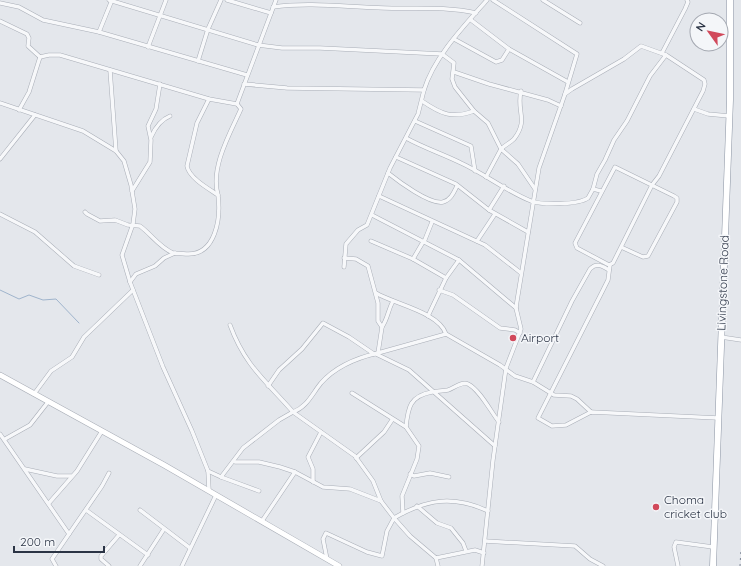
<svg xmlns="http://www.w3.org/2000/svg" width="741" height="566" font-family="Quicksand,sans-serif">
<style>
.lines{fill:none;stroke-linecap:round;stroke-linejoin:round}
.stream{stroke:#9fb4cc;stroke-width:1}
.minor-casing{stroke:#a9aeb7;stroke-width:4.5}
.secondary-casing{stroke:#a9aeb7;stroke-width:6}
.trunk-casing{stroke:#8b94a3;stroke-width:7}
.minor{stroke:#f7f8fa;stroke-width:3.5}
.secondary{stroke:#fff;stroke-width:5}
.trunk{stroke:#fff;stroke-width:6}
.rail{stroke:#7d8696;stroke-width:1;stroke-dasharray:2 4;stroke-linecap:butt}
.poi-dot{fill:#d1495b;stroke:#f4f6f9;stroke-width:1.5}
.labels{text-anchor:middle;stroke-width:3;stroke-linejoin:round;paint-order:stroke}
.street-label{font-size:12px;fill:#2b3445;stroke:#f4f6f9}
.poi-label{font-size:12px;fill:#2b3445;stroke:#f4f6f9;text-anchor:start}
</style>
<rect width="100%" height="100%" fill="#e4e7ec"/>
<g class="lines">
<path class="stream" d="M 0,290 L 19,299 L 29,295 L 43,300 L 56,299 L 79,323"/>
<defs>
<g id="minor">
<path d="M 109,0 L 258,45 L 282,48 L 320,48 L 442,54 L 454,63 L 452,79 L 455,87 L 474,111 L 488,123 L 501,149 C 505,145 510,143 514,139 C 529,120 516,111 521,91"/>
<path d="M 227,0 L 271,13"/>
<path d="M 493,0 L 577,54 L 565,94"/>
<path d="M 543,0 L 580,23"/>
<path d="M 0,3 L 19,7 L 43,20 L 99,32 L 247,75"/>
<path d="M 273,7 C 309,2 347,7 384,8 C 415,9 446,6 476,13"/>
<path d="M 471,20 L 509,49 L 568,82"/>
<path d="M 0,21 L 27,34 L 29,38 L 28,46 L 40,57 L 49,55 L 60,55 L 209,99 L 237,104"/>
<path d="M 99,32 L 112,0"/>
<path d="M 454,39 L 496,62 L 502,60 L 509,49"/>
<path d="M 148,47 L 166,0"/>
<path d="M 662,53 L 685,9 L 688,2 L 687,0"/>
<path d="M 198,61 L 208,29 L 221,0"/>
<path d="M 110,70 L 116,151"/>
<path d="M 454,72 L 489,84 L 548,100 L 561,106"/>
<path d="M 244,84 L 287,88 L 424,90 L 418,114 L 390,168 L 367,225 L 358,230 L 346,244 L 344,267"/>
<path d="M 424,90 C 434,57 464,26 487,0"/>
<path d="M 422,101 C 441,114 452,119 474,111"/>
<path d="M 0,103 L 83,131 L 116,151 L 124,161 L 131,185 L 135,209 L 133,224 L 122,255 L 130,282 L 163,367 L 192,431 L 208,471 L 209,490"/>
<path d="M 694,109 L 708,114 L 729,116"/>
<path d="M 19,110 L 29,92 L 40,57"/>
<path d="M 415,121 L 471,146 L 475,171"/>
<path d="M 151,137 C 155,128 160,120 170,116"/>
<path d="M 406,138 C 424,148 443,154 461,163 C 485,174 506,191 531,201 C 542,205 578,205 588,198 L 593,189 L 601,191"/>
<path d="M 396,157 L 456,184 L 489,210 L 528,232"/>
<path d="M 0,159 L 35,115"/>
<path d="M 388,173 C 398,181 430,205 443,202 C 451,200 454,192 457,186"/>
<path d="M 486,177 L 501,149 L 518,164 L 535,189"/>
<path d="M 593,189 L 597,174 L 605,160 L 614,140 L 627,121 L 650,76 L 666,55 L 704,80 L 705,84 L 703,91 L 659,176 L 652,185 L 621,247 L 643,257 L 648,256 L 677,202 L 677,198 L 674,196 L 615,167 L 575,243 L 577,248 L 609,265 L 613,263 L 621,247"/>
<path d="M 132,191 L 150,162 L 151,140 L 148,126 L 156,109 L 160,84"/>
<path d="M 218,195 C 210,168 230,133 241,109 L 237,104 L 238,101 L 276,0"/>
<path d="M 379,196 L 485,245 L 521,273"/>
<path d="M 489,210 L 504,186"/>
<path d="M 85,212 L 87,214 L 100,221 L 115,220 L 128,225 L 140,226 C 152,235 159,247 173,253 C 177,254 182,253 186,254 C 216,256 221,218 218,195 C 209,189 189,178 187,166 L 197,123 L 209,99"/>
<path d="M 0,214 L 35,232 L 74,266 L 99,275"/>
<path d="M 372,215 L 459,260"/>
<path d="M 371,241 L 413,259 L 446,278 L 428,316"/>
<path d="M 477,241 L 495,214"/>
<path d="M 424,242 L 432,222"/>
<path d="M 344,258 L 356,259 L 368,266 L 378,303 L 378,321 L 382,327 L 378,353 L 446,334 L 500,365 L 515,376 L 533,382 L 554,395 L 571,396 L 577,399 L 591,412"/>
<path d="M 413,259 L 423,242"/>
<path d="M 610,265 L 608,280 L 602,292 L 538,418 L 552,426 L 566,425 L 591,412 L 718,418"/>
<path d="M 446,278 L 459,260 L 516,308"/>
<path d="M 130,282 L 136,274 L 155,266 L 164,258 L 175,253"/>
<path d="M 439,290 L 453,295 L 500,328 L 515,330 L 520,333"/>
<path d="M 376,293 C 394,304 439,312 446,334"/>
<path d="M 382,327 C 388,318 388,310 393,301"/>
<path d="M 721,337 L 741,340"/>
<path d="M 376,354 L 409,370 L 495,446"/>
<path d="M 533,382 L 572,301 L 590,269 C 597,262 602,266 609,270"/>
<path d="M 268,386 L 279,370 L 302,349 L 323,323 L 349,337 L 374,354"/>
<path d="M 352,393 L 406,427 L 419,446 L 417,459 L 402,496 L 403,513"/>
<path d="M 34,394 L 51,371 L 72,357 L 84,337 L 133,290"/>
<path d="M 406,427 C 408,407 410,396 432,392 C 437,391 443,391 448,390 C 454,388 462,381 468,384 C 480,390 491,412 499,422"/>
<path d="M 0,434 L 69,534 L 102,486 L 109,473"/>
<path d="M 5,439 L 30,425 L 48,402"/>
<path d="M 356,458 L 384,432 L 392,420"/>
<path d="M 235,462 L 259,462 L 280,467 L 295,472 L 323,487 L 350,489 L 381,501 L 373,481 L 355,456 L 293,412 C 307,407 312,394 321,383 C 336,366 356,358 378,353"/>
<path d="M 25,469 L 57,476 L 71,476"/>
<path d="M 208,471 L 221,477 L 243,448 L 279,420 L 293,412 C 266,381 245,366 230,325"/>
<path d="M 410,474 L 414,476 L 430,473 L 449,477"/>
<path d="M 221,477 L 259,491"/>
<path d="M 313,482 L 313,469 L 308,457 L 321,432"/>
<path d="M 381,501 L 394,518 C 427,499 453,495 488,511"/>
<path d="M 49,503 L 77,471 L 102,431"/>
<path d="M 417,506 L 437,523 L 451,528 L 463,543 L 466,551"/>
<path d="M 86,510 L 148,555"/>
<path d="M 140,510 L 190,548"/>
<path d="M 262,521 L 295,472"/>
<path d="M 485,541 L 575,546 L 590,559 L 603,566"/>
<path d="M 436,558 L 438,566"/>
<path d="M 327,559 L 323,539 L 326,533 L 367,552 L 382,556 L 387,531 L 394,518 L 410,536 L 436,558 L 475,550 L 484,553"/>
<path d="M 56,566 L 52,559 L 69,534"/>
<path d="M 109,566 L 101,559 L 101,556 L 119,535"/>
<path d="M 140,566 L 164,529"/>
<path d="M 182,566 L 216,495"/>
<path d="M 482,566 L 493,460 L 506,368 L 521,329 L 516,308 L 517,301 L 539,168 L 565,94 L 572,89 L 624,59 L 641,46 L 666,55"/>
<path d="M 678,566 L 674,547 L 676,542 L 713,547"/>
</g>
<path id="secondary" d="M 0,375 L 164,465 L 339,566"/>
<path id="trunk" d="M 713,566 L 730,100 L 730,0"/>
</defs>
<use href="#minor" class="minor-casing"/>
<use href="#secondary" class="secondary-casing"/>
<use href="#trunk" class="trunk-casing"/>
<use href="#minor" class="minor"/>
<use href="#secondary" class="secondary"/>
<use href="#trunk" class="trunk"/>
<path class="rail" d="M 740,566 L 741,549"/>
</g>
<g class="poi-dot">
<circle cx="513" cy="338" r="4"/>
<circle cx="656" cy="507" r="4"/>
</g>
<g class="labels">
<g class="street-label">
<text transform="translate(723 283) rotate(-88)" y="4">Livingstone Road</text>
</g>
<g class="poi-label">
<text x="521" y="342">Airport</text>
<text x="664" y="504">Choma<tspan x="664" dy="14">cricket club</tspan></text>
</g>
</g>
<g transform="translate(709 32) rotate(303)"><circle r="19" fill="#f4f6f9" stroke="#a4a8b1"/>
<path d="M0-3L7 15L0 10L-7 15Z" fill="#d1495b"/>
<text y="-6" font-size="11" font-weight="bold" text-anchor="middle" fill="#2b3445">N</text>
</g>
<path d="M14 546v6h90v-6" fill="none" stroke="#2b3445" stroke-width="2"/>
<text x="20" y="546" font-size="12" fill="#2b3445" stroke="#f4f6f9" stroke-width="3" paint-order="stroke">200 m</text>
</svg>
